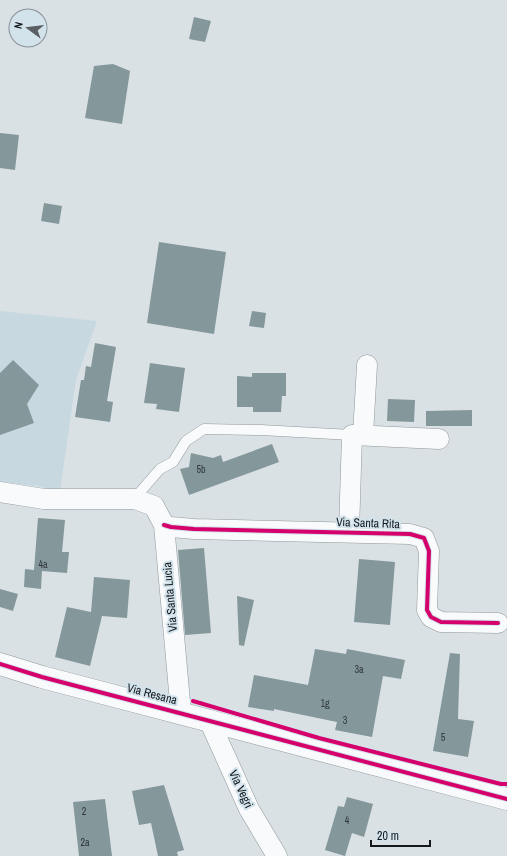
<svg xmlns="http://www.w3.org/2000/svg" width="507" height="856" font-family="'Archivo Narrow',sans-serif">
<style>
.built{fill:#c7d8e0}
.building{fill:#84979b}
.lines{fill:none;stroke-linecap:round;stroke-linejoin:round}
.service-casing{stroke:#91979a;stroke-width:11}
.minor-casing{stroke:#91979a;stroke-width:21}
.tertiary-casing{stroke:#91979a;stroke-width:23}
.service{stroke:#f9fafb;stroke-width:10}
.minor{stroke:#f9fafb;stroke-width:20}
.tertiary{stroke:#f9fafb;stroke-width:22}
.cycleway-casing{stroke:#d3e3eb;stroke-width:6}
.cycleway{stroke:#d6006c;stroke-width:4}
.labels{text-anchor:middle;stroke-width:4;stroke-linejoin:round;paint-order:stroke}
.number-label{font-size:10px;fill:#30383c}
.street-label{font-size:12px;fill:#14191c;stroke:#d3e3eb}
</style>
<rect width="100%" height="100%" fill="#d9e1e5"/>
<path class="built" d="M 0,311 L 97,321 L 76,380 L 60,491 L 37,486 L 0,482 Z"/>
<g class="building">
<path d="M 194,17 L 211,21 L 205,42 L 189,39 Z"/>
<path d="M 113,64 L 130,71 L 122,124 L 85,118 L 94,66 Z"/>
<path d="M 0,133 L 19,135 L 15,170 L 0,168 Z"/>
<path d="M 44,203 L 62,206 L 59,224 L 41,221 Z"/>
<path d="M 159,242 L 226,252 L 214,334 L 147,323 Z"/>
<path d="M 252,311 L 266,313 L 264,328 L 249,326 Z"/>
<path d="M 95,343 L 116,347 L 107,401 L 113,402 L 110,422 L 75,417 L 81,380 L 84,380 L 86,366 L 91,367 Z"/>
<path d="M 13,360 L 39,385 L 27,404 L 34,423 L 0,435 L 0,373 Z"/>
<path d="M 150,363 L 185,368 L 179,412 L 156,409 L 157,404 L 144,403 Z"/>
<path d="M 252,373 L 286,373 L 286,396 L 282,396 L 281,412 L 253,412 L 253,407 L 237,407 L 237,376 L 252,377 Z"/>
<path d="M 388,399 L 415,400 L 414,422 L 387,421 Z"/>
<path d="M 472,410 L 472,426 L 426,426 L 426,411 Z"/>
<path d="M 272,444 L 279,462 L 189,495 L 180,469 L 189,467 L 191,453 L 213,458 L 221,455 L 223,462 Z"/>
<path d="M 38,518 L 65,520 L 62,552 L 69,552 L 67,573 L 42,571 L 41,589 L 24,587 L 25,569 L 34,570 Z"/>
<path d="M 204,548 L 211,633 L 185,635 L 178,550 Z"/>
<path d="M 359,559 L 395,562 L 390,625 L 354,622 Z"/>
<path d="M 94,577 L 130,580 L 127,618 L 102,616 L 90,666 L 55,657 L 67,607 L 91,612 Z"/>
<path d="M 0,589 L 18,594 L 13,611 L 0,607 Z"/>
<path d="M 237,596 L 254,600 L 244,646 L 239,645 Z"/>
<path d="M 315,649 L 346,654 L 347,649 L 405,660 L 401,679 L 383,676 L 372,737 L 335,730 L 337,722 L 274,709 L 274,711 L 248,707 L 254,675 L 308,685 Z"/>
<path d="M 450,653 L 460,654 L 458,719 L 474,721 L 468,757 L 433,751 Z"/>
<path d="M 164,785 L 184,850 L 177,852 L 178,856 L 158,856 L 151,823 L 139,825 L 135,806 L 132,791 Z"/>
<path d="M 347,797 L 373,804 L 364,837 L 352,833 L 345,856 L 325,850 L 338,806 L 344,807 Z"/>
<path d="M 105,799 L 112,856 L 79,856 L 73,802 Z"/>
</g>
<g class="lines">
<defs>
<path id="service" d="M 134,499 L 160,469 L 173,462 L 186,441 L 204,429 L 261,430 L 352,435"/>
<g id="minor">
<path d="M 363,435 L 367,365"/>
<path d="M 0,492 L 44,499 L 135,499 L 154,506 L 164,525 L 181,713"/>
<path d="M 164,525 L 171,527 L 194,529 L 410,534 L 424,538 L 429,551 L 427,610 L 431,617 L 441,622 L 498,623"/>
<path d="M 349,532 L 352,435 L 439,439"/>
<path d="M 209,720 L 249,809 L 277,856"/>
</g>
<path id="tertiary" d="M 0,664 L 42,677 L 507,799"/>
</defs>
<use href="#service" class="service-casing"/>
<use href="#minor" class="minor-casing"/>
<use href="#tertiary" class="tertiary-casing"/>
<use href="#service" class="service"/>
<use href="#minor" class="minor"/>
<use href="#tertiary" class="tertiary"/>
<defs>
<g id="cycleway">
<path d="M 164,525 L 171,527 L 194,529 L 410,534 L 424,538 L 429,551 L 427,610 L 431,617 L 441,622 L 498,623"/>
<path d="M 0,664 L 42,677 L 507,799"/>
<path d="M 193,701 L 319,738 L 501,784 L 507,784"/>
</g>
</defs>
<use href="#cycleway" class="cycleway-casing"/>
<use href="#cycleway" class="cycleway"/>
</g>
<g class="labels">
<g class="number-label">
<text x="201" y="473">5b</text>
<text x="43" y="568">4a</text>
<text x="359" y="673">3a</text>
<text x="325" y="707">1g</text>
<text x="345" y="724">3</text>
<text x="443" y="741">5</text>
<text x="84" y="815">2</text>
<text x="347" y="824">4</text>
<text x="85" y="846">2a</text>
</g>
<g class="street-label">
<text transform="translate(368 523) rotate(2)" y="4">Via Santa Rita</text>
<text transform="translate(170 597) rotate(-95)" y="4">Via Santa Lucia</text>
<text transform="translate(152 694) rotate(15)" y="4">Via Resana</text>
<text transform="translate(241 789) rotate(65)" y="4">Via Vegri</text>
</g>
</g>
<g transform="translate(28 28) rotate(285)"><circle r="19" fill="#d3e3eb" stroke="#879298"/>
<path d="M0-3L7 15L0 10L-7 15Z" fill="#595f62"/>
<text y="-6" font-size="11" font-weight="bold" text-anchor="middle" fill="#14191c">N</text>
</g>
<path d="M371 840v6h59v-6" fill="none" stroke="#14191c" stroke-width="2"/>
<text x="377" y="840" font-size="12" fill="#14191c" stroke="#d3e3eb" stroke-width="3" paint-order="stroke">20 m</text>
</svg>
